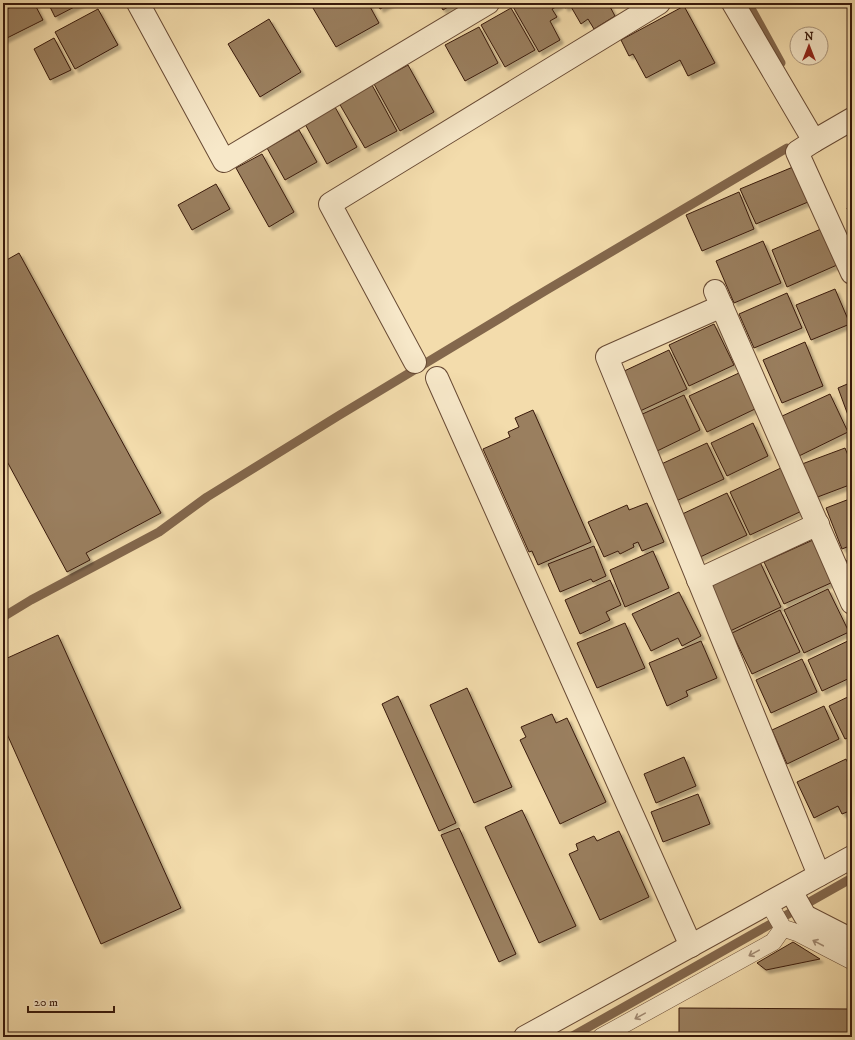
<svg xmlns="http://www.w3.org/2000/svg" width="855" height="1040" font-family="'IM FELL DW Pica',serif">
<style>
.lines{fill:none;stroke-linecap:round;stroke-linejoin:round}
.stream{stroke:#83674c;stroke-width:9}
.building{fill:#9a7f5f;stroke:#391a0c;filter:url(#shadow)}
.lane-casing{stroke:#684a34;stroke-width:18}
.street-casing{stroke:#684a34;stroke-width:24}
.lane{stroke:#f7e8c9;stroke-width:17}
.street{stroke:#f7e8c9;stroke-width:22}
.oneway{stroke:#a28b74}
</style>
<defs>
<filter id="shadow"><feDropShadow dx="3.5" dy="3.5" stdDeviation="1" flood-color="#0004"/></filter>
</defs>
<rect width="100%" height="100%" fill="#f3dcac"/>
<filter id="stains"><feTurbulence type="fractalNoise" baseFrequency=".005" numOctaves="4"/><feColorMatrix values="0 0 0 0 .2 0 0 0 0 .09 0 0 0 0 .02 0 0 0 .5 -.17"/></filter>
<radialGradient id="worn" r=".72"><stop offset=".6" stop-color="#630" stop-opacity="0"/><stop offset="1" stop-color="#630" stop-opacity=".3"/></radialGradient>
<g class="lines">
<g class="stream">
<path d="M 748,3 L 781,63"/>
<path d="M 3,617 L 31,600 L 159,532 L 207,497 L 338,416 L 545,291 L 787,148"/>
<path d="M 571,1037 L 852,878"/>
</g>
</g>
<g class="building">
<path d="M 19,3 L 34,3 L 43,20 L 3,40 L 3,11 Z"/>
<path d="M 48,3 L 82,3 L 55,17 Z"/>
<path d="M 310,3 L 368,3 L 379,23 L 336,47 Z"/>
<path d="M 377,3 L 391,3 L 380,9 Z"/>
<path d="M 439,3 L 455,3 L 443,10 Z"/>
<path d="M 516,3 L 559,3 L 560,5 L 552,9 L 557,17 L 550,21 L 560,40 L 539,52 L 512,5 Z"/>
<path d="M 562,3 L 608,3 L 615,16 L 594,29 L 588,19 L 581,24 L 570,5 L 565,8 Z"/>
<path d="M 684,6 L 715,63 L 688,76 L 680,60 L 646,78 L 633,54 L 629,56 L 621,40 Z"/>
<path d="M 511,8 L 535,50 L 505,67 L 481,25 Z"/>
<path d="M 98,9 L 118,45 L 75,69 L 55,32 Z"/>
<path d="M 269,19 L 301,72 L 260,97 L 228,44 Z"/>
<path d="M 479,27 L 498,63 L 465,81 L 445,45 Z"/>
<path d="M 54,38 L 71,70 L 50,80 L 34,49 Z"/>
<path d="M 408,65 L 434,112 L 400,131 L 374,84 Z"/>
<path d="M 372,85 L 397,131 L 365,148 L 339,103 Z"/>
<path d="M 335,107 L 357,147 L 327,164 L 305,124 Z"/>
<path d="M 299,130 L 317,162 L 285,180 L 267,148 Z"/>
<path d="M 262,154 L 294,212 L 269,227 L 236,168 Z"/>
<path d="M 793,167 L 808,202 L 756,224 L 740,189 Z"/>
<path d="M 216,184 L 230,209 L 192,230 L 178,205 Z"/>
<path d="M 739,192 L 754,229 L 702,251 L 686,215 Z"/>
<path d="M 852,205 L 852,221 L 847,208 Z"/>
<path d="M 821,229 L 837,265 L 787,287 L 772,250 Z"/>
<path d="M 763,241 L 781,283 L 734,303 L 716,261 Z"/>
<path d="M 19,253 L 161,513 L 86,553 L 90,560 L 67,572 L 3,454 L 3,262 Z"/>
<path d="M 835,289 L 850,324 L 811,340 L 796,305 Z"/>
<path d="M 787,293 L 802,328 L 754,348 L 739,314 Z"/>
<path d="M 714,324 L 734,365 L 689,386 L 669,345 Z"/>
<path d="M 805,342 L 823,386 L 782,403 L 763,360 Z"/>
<path d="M 669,350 L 687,389 L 638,412 L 620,373 Z"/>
<path d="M 739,373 L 755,409 L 707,432 L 689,396 Z"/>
<path d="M 852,382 L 852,426 L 838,388 Z"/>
<path d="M 830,394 L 848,432 L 799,456 L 780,417 Z"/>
<path d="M 684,395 L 700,430 L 653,453 L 636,417 Z"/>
<path d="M 533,410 L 591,542 L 538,565 L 532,551 L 529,552 L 483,449 L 510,437 L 508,432 L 519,427 L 515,418 Z"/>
<path d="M 753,423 L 768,456 L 727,476 L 711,443 Z"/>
<path d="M 707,443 L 724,479 L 674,502 L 657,466 Z"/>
<path d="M 845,448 L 852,465 L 852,484 L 815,498 L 802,464 Z"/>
<path d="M 783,467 L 804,510 L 750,535 L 730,492 Z"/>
<path d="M 727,493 L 747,535 L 698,558 L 678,516 Z"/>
<path d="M 852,498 L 852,545 L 842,549 L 826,508 Z"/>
<path d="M 647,503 L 664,542 L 642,551 L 638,542 L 633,544 L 634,547 L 620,554 L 618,551 L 604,557 L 588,522 L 627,505 L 629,510 Z"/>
<path d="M 813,540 L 833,582 L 784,604 L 764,562 Z"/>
<path d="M 594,546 L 606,576 L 593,582 L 591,579 L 560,592 L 548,564 Z"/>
<path d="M 653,551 L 669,588 L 625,607 L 610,570 Z"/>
<path d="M 852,559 L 852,577 L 846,561 Z"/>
<path d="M 760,562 L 781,607 L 728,632 L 707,587 Z"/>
<path d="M 610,580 L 621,605 L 606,612 L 610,620 L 580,634 L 565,600 Z"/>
<path d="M 828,589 L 849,632 L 804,653 L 784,610 Z"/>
<path d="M 679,592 L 701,636 L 682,646 L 678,638 L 651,651 L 632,614 Z"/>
<path d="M 780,610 L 800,652 L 752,674 L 732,633 Z"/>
<path d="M 625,623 L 645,668 L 597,688 L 577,643 Z"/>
<path d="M 58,635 L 181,908 L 101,944 L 3,725 L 3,660 Z"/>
<path d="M 852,639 L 852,677 L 822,691 L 808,660 Z"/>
<path d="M 701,641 L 717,678 L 686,691 L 688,696 L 667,706 L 649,663 Z"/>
<path d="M 802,659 L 817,692 L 771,713 L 756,680 Z"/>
<path d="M 467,688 L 512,787 L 474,803 L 430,705 Z"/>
<path d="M 852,695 L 852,736 L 845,739 L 829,706 Z"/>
<path d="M 398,696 L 456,823 L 439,831 L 382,704 Z"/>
<path d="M 824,706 L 839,739 L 787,764 L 772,730 Z"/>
<path d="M 552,714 L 556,723 L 567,718 L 606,802 L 560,824 L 520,740 L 526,737 L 521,727 Z"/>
<path d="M 684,757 L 696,786 L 656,803 L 644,774 Z"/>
<path d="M 846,759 L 852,772 L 852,810 L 842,814 L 838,806 L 814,818 L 797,782 Z"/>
<path d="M 698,794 L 710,824 L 663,842 L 651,812 Z"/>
<path d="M 522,810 L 576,926 L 539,943 L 485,827 Z"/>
<path d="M 459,828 L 516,954 L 499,962 L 441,835 Z"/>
<path d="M 619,831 L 649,897 L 600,920 L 569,854 L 578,850 L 576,844 L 594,836 L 597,841 Z"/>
<path d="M 793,942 L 820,959 L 766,970 L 757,963 Z"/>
<path d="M 679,1008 L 852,1009 L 852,1037 L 679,1037 Z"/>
</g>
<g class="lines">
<defs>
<g id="lane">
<path d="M 769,904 L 783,928 L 798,933 L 852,961"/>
<path d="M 601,1037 L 773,942 L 783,928"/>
</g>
<g id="street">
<path d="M 138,3 L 224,161 L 488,3"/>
<path d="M 733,3 L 814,141 L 797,152 L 852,273"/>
<path d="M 814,141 L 852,119"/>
<path d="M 715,291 L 852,603"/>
<path d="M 722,306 L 607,357 L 819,875"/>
<path d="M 415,362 L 330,204 L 659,3"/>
<path d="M 437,378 L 691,946"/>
<path d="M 698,580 L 818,524"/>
<path d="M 793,891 L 796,900 L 805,916 L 852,940"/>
<path d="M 525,1037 L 852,857"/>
</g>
</defs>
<use href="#lane" class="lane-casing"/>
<use href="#street" class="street-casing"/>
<use href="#lane" class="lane"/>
<use href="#street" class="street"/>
</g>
<defs><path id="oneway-shaft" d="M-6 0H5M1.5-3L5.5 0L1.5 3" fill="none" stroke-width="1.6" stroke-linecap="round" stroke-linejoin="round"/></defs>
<g class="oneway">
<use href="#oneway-shaft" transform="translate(818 943) rotate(-152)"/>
<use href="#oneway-shaft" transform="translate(754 953) rotate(151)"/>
<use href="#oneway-shaft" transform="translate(640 1016) rotate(151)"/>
</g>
<rect width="855" height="1040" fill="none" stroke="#f3dcac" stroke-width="16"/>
<rect x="4" y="4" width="847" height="1032" fill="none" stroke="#391a0c" stroke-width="2"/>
<rect x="8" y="8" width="839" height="1024" fill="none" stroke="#391a0c"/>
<g transform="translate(809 46)"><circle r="19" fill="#f7e8c9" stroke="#ab967d"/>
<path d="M0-3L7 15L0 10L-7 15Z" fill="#8f2418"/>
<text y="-6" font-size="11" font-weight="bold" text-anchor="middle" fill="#391a0c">N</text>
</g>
<path d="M28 1006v6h86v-6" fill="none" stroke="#391a0c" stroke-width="2"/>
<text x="34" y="1006" font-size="12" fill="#391a0c" stroke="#f7e8c9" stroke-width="3" paint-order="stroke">20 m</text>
<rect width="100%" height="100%" filter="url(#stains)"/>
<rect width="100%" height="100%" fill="url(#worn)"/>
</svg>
